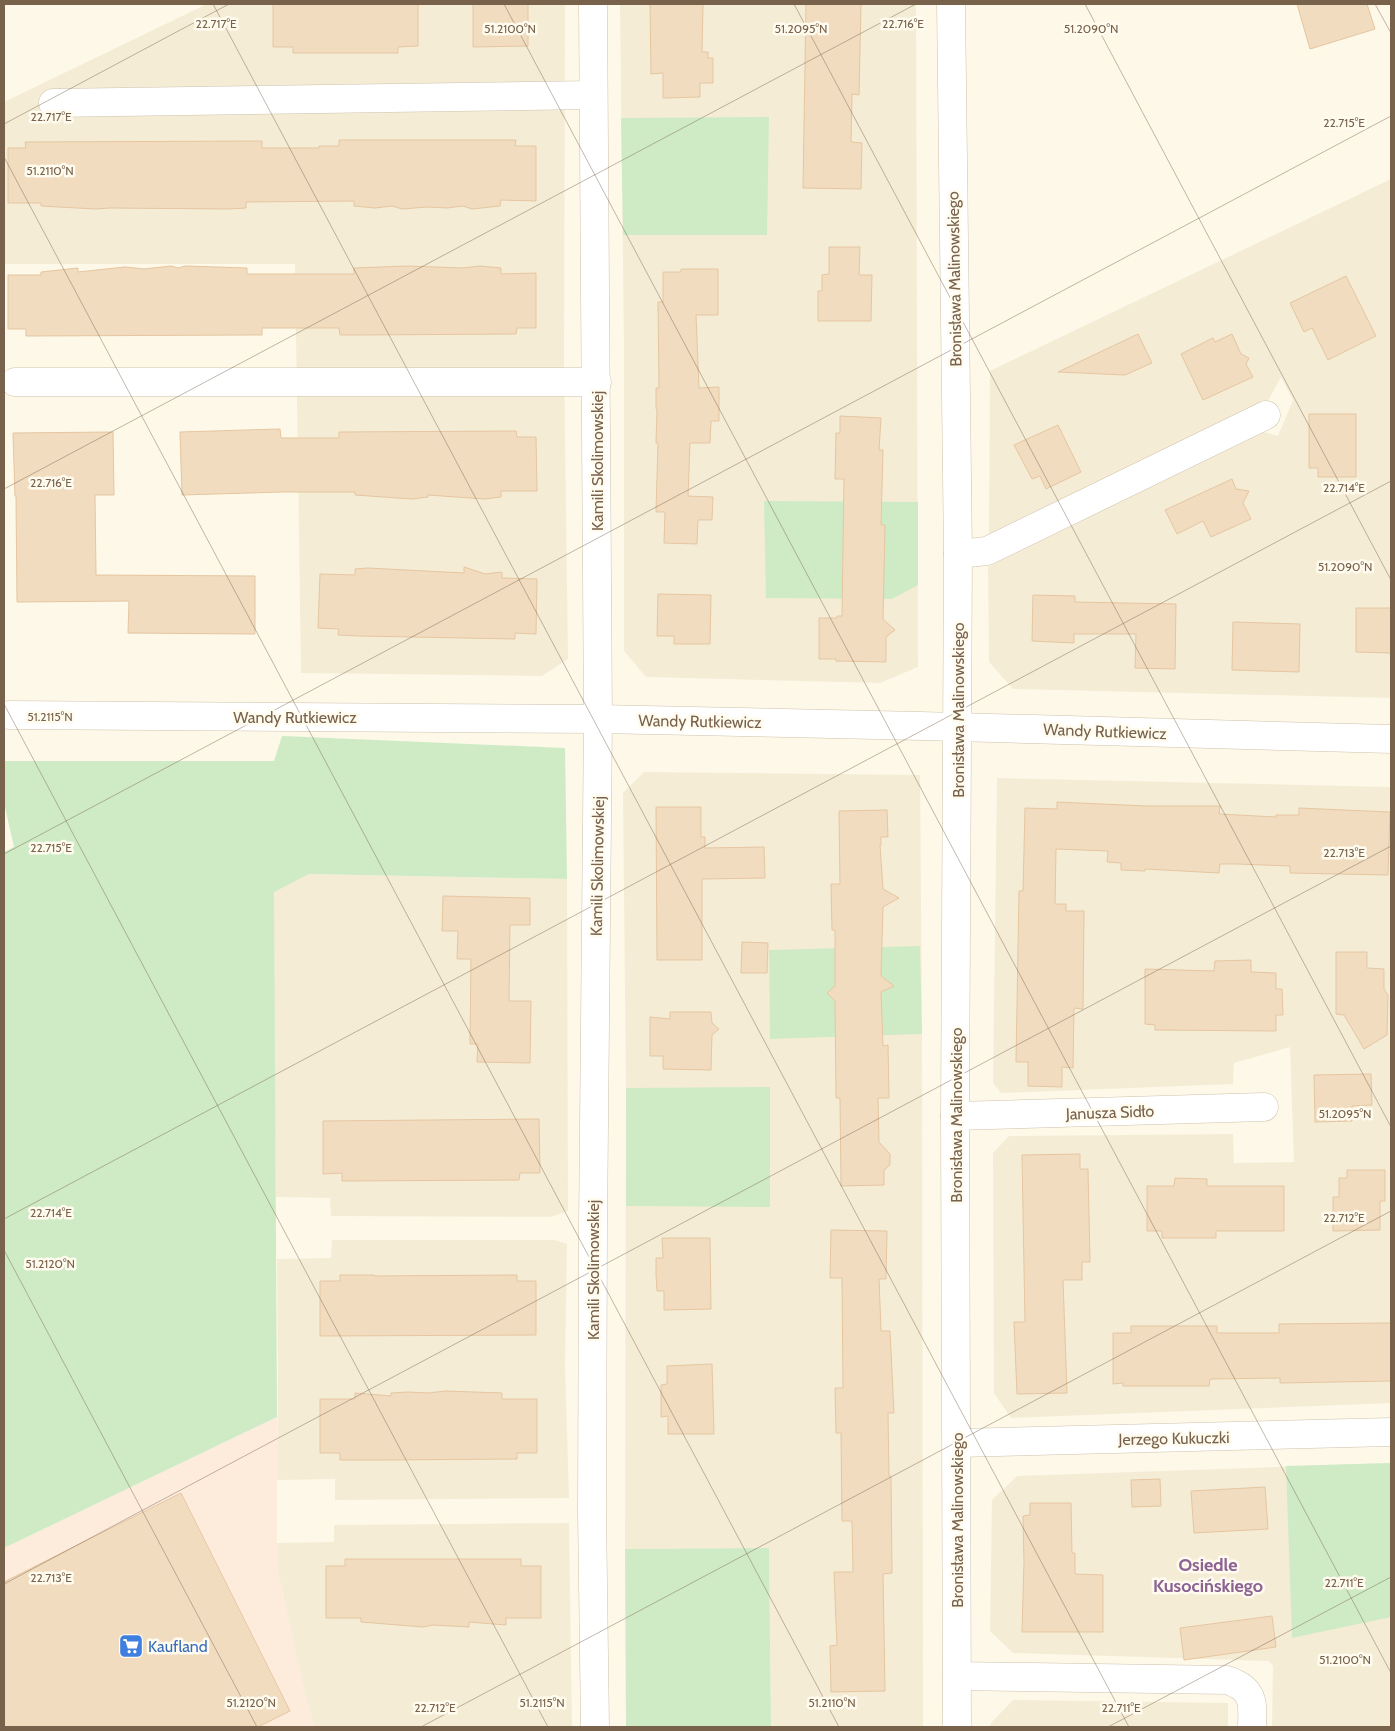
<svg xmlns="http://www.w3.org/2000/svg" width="1395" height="1731" font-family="Cabin,sans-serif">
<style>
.residential{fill:#f5ecd6}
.commercial{fill:#fdebdc}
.green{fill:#cfebc6}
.building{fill:#f2dcc0;stroke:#e5c6a0}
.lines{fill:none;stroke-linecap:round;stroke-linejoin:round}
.minor-casing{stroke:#cfc2ad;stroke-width:29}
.minor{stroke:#fff;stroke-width:28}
.ticks{fill:none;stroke:#78624b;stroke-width:1;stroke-opacity:0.45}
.labels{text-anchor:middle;stroke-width:5;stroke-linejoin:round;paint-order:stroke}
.street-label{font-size:16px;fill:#78624b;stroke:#fffbef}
.shop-label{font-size:16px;fill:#366cbe;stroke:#fffbef;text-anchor:start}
.neighbourhood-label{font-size:18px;font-weight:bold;fill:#8c6394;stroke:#fffbef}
.ticks-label{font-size:12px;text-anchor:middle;fill:#78624b;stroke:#fffbef;stroke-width:5;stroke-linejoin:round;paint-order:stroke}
</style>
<rect width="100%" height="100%" fill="#fdf8e8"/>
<g class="residential">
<path d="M 207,4 L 565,4 L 564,363 L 568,659 L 542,676 L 301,673 L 295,264 L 4,264 L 4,102 Z"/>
<path d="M 620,4 L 916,4 L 918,667 L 880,683 L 646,677 L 624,651 L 624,349 Z"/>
<path d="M 1391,179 L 1391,698 L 1013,689 L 989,662 L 988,567 L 1257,430 L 1278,436 L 1293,400 L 1281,377 L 1267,403 L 989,535 L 990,371 Z"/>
<path d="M 644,772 L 920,775 L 922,1034 L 923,1727 L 771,1727 L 769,1548 L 625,1549 L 626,1088 L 623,793 Z"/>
<path d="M 997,778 L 1391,787 L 1391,1403 L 1011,1418 L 994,1393 L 993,1153 L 1009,1136 L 1233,1134 L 1234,1163 L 1294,1162 L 1290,1047 L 1234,1063 L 1233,1084 L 1001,1093 L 993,1083 Z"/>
<path d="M 309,874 L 567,879 L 568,1211 L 550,1217 L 331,1216 L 330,1198 L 276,1197 L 273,974 L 273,892 Z"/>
<path d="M 332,1240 L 555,1240 L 567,1244 L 565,1365 L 569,1498 L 335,1500 L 335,1479 L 277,1480 L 278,1368 L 277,1259 L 331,1258 Z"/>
<path d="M 1391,1463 L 1391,1727 L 1272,1727 L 1273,1666 L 1269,1661 L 1013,1653 L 990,1631 L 992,1500 L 1017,1476 Z"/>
<path d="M 569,1523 L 572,1727 L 314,1727 L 301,1677 L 277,1567 L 277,1543 L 334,1542 L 334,1525 Z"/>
<path d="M 1013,1700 L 1228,1703 L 1228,1727 L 990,1727 L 990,1724 Z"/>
</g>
<path class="commercial" d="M 277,1417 L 277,1567 L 301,1677 L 314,1727 L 4,1727 L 4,1548 Z"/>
<g class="green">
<path d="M 769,117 L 767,235 L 623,235 L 621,118 Z"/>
<path d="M 764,501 L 918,502 L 918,585 L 892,599 L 766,598 Z"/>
<path d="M 282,736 L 565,748 L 567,879 L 309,874 L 274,892 L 277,1417 L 4,1548 L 4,852 L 14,847 L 4,803 L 4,761 L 274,761 Z"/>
<path d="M 920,946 L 922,1034 L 770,1039 L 769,950 Z"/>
<path d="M 770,1087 L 770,1207 L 626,1206 L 626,1088 Z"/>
<path d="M 1391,1463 L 1391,1617 L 1292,1638 L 1286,1466 Z"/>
<path d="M 769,1548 L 771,1727 L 626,1727 L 625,1549 Z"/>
</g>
<g class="building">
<path d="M 273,4 L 418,4 L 418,46 L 398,47 L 398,53 L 293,53 L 293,47 L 273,47 Z"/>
<path d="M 473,4 L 528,4 L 528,46 L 473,47 Z"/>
<path d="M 650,4 L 703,4 L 702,52 L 708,52 L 708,58 L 713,58 L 713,83 L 700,83 L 700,97 L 663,98 L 663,73 L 651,74 Z"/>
<path d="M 806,4 L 861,4 L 859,95 L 852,94 L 851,142 L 862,143 L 861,189 L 803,188 Z"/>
<path d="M 1297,4 L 1367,4 L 1375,29 L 1310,49 Z"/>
<path d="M 339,140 L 516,140 L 515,146 L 536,146 L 536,201 L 501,200 L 500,206 L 472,209 L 463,206 L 447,208 L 427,207 L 402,209 L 392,206 L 375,208 L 354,206 L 354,201 L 246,202 L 246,208 L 229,209 L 110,208 L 95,209 L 41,206 L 41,203 L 8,203 L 8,148 L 26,148 L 25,142 L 262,141 L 262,148 L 319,148 L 319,146 L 339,146 Z"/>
<path d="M 829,247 L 860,247 L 859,275 L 872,275 L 871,321 L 818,321 L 818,291 L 822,291 L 822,275 L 829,274 Z"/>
<path d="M 171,266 L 178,268 L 185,266 L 247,268 L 247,274 L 354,274 L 354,268 L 408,266 L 463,268 L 480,266 L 501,268 L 501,274 L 536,273 L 536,328 L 517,328 L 516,334 L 356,335 L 340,335 L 339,328 L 262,328 L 262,335 L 246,335 L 26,336 L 26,329 L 8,329 L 8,275 L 41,275 L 41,272 L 78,268 L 78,272 L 125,267 L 144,269 Z"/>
<path d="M 681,269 L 718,269 L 718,315 L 696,315 L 699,388 L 719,387 L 719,421 L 711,421 L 710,443 L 690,443 L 688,496 L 713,497 L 712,520 L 698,520 L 697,544 L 664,543 L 665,512 L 656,512 L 658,443 L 656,443 L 657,411 L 656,408 L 656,388 L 659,388 L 658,302 L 663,302 L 663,272 L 681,272 Z"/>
<path d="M 1346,276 L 1376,336 L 1328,360 L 1312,328 L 1304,332 L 1290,303 Z"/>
<path d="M 1138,334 L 1152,363 L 1125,375 L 1058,372 Z"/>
<path d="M 1232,334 L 1241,354 L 1249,358 L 1246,364 L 1253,377 L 1203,400 L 1181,354 L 1213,338 L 1215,342 Z"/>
<path d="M 1309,414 L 1356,414 L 1356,477 L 1318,477 L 1318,468 L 1309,468 Z"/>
<path d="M 840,416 L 881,418 L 879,450 L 883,450 L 881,525 L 885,525 L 883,619 L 895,630 L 886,637 L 886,662 L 836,661 L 836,659 L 819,659 L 819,618 L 837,618 L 837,616 L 842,616 L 844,479 L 835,479 L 836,433 L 840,433 Z"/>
<path d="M 1058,425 L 1081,472 L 1046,489 L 1040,476 L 1032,479 L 1014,445 Z"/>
<path d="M 280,429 L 281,438 L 339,438 L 339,432 L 516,431 L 517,437 L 536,437 L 537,491 L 501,491 L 501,497 L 484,499 L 428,495 L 428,497 L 412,499 L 355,495 L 355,492 L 282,492 L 182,495 L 180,432 Z"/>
<path d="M 113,432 L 114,495 L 95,495 L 96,575 L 255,576 L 255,634 L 128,633 L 129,601 L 17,602 L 16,496 L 15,496 L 13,433 Z"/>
<path d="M 1232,479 L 1236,489 L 1249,491 L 1243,503 L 1251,519 L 1211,537 L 1203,521 L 1177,534 L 1165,510 Z"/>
<path d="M 464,567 L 485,574 L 502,572 L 502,578 L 537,579 L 536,634 L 515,633 L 515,639 L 360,636 L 338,635 L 339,629 L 318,628 L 320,574 L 355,575 L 355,569 L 368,568 L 464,573 Z"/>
<path d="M 658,594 L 711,595 L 710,644 L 674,644 L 674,636 L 657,636 Z"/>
<path d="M 1033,595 L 1075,596 L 1075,602 L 1176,604 L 1175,669 L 1135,668 L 1136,634 L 1074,634 L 1074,643 L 1032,641 Z"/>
<path d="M 1356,608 L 1391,608 L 1391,653 L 1356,652 Z"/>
<path d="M 1233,622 L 1300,624 L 1299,672 L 1232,670 Z"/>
<path d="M 1057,802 L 1147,806 L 1220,806 L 1219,814 L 1276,817 L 1276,815 L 1299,815 L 1299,808 L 1390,812 L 1388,875 L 1290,873 L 1290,866 L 1236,864 L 1220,864 L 1219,873 L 1145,869 L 1145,871 L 1121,870 L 1121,863 L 1107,862 L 1108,851 L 1056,849 L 1055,904 L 1066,904 L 1066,911 L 1084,911 L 1083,1009 L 1074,1008 L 1073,1068 L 1062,1067 L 1062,1087 L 1028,1086 L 1028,1062 L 1016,1062 L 1019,891 L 1023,891 L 1025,808 L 1057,809 Z"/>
<path d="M 656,807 L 701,807 L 701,837 L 705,837 L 705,848 L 764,847 L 765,878 L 702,879 L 702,960 L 657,960 Z"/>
<path d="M 887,810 L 888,837 L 881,837 L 881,845 L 880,845 L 883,889 L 899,898 L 883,907 L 881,976 L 894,986 L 881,992 L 883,1046 L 888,1045 L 889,1098 L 878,1098 L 879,1142 L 890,1154 L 890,1165 L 884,1170 L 884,1185 L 841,1186 L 840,1098 L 836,1098 L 835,1001 L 827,993 L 835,986 L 835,930 L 832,930 L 831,884 L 840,884 L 839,811 Z"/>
<path d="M 443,896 L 530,898 L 530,925 L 510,925 L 509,1001 L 531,1001 L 530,1063 L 477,1062 L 478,1044 L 470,1044 L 471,959 L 457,959 L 458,931 L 442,931 Z"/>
<path d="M 742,942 L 768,943 L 767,973 L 741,973 Z"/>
<path d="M 1336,952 L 1367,952 L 1367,968 L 1384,969 L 1384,989 L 1388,995 L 1387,1035 L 1364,1049 L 1344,1015 L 1336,1014 Z"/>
<path d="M 1251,960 L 1251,972 L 1276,973 L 1276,989 L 1282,989 L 1283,1015 L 1276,1015 L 1276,1031 L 1155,1030 L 1155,1025 L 1145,1024 L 1145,969 L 1214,971 L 1215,961 Z"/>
<path d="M 670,1012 L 711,1012 L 712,1023 L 719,1029 L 712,1035 L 711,1070 L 663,1069 L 663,1056 L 650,1056 L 650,1017 L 670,1019 Z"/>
<path d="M 1371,1074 L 1372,1105 L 1352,1106 L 1352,1121 L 1315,1122 L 1314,1075 Z"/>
<path d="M 539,1119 L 540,1173 L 520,1173 L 519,1180 L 342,1181 L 342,1173 L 323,1174 L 323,1121 Z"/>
<path d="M 1080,1154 L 1080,1169 L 1088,1169 L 1090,1262 L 1082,1262 L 1082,1280 L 1063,1280 L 1067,1393 L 1017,1394 L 1014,1322 L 1025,1322 L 1022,1155 Z"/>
<path d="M 1347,1170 L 1385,1170 L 1385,1201 L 1380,1201 L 1380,1230 L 1333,1231 L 1333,1197 L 1339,1197 L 1339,1178 L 1347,1178 Z"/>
<path d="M 1175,1178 L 1207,1179 L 1207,1186 L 1284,1186 L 1284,1231 L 1216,1231 L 1216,1238 L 1162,1238 L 1162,1231 L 1147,1231 L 1147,1186 L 1174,1186 Z"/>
<path d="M 831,1230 L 887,1231 L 886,1279 L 879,1279 L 881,1331 L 890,1331 L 894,1413 L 888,1413 L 889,1476 L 891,1476 L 892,1573 L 883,1574 L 885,1691 L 831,1692 L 830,1646 L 837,1645 L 834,1572 L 853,1572 L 852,1521 L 842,1521 L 841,1433 L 836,1433 L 835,1388 L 843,1388 L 842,1278 L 830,1278 Z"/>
<path d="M 662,1238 L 710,1238 L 711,1309 L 664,1310 L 664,1291 L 657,1291 L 656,1275 L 656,1258 L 663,1258 Z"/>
<path d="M 340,1275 L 374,1275 L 374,1276 L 517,1275 L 517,1281 L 536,1281 L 536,1335 L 320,1336 L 320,1281 L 340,1281 Z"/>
<path d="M 1391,1323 L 1391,1381 L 1280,1383 L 1280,1378 L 1210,1379 L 1209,1386 L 1123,1386 L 1123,1383 L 1113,1384 L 1113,1333 L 1131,1333 L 1131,1326 L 1217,1326 L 1217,1333 L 1279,1333 L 1279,1324 Z"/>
<path d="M 712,1364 L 714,1434 L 668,1434 L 668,1416 L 661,1417 L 661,1385 L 667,1384 L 667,1366 Z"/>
<path d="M 446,1391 L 502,1393 L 502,1399 L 537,1399 L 537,1453 L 517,1453 L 517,1459 L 384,1460 L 340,1460 L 340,1453 L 320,1453 L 320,1399 L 355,1399 L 355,1393 L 391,1396 L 391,1393 L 409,1392 L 428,1393 Z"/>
<path d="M 1160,1479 L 1161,1506 L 1132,1507 L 1131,1480 Z"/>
<path d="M 1265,1487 L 1268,1529 L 1194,1533 L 1191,1491 Z"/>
<path d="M 181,1493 L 290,1711 L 258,1727 L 4,1727 L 4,1582 Z"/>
<path d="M 1030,1503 L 1071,1503 L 1072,1553 L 1075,1553 L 1075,1574 L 1103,1575 L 1103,1632 L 1022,1632 L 1024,1562 L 1023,1516 L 1030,1515 Z"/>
<path d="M 345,1559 L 521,1559 L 521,1566 L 541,1566 L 541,1618 L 506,1618 L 506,1625 L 469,1622 L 469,1627 L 433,1625 L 423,1627 L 361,1622 L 361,1618 L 326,1618 L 326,1566 L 345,1566 Z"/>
<path d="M 1272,1616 L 1276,1647 L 1184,1660 L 1180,1628 Z"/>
</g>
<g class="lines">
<defs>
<g id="minor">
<path d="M 593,4 L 598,719 L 593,1227 L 592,1512 L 595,1727"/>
<path d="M 951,4 L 958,554 L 955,1116 L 957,1727"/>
<path d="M 53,103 L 593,95"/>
<path d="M 15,382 L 597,382"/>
<path d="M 958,554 L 987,551 L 1266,415"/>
<path d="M 9,715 L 598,719 L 921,726 L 1391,739"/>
<path d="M 955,1116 L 1264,1107"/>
<path d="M 957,1443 L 1391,1432"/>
<path d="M 957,1676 L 1227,1680 C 1254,1689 1253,1702 1252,1727"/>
</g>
</defs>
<use href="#minor" class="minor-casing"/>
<use href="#minor" class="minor"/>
</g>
<path class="ticks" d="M 213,4 L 1129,1727M 504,4 L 1391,1673M 794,4 L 1391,1127M 1085,4 L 1391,580M 1375,4 L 1391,33M 4,124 L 229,4M 4,157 L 839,1727M 4,489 L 916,4M 4,704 L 548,1727M 4,854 L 1391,116M 4,1219 L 1391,481M 4,1250 L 257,1727M 4,1584 L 1391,846M 421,1727 L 1391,1211M 1108,1727 L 1391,1577"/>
<defs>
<symbol id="supermarket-square" viewBox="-11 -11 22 22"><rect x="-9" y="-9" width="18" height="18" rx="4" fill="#3f7fe0" stroke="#fffbef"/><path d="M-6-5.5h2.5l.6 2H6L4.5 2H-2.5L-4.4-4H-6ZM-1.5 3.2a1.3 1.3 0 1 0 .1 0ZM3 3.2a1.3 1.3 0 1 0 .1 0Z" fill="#fff"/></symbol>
</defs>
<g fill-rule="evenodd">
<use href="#supermarket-square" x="117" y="1632" width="28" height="28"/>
</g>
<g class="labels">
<g class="street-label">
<text transform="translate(954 279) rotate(-91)" y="6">Bronisława Malinowskiego</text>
<text transform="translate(597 461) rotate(-90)" y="6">Kamili Skolimowskiej</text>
<text transform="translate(958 710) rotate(-90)" y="6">Bronisława Malinowskiego</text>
<text x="295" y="723">Wandy Rutkiewicz</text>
<text transform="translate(700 721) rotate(1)" y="6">Wandy Rutkiewicz</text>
<text transform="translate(1105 731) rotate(2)" y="6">Wandy Rutkiewicz</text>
<text transform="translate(597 866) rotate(-89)" y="6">Kamili Skolimowskiej</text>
<text transform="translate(1110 1112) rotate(-2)" y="6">Janusza Sidło</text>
<text transform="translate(956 1115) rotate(-90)" y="6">Bronisława Malinowskiego</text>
<text transform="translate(593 1270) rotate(-90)" y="6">Kamili Skolimowskiej</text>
<text transform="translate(1174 1438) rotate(-1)" y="6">Jerzego Kukuczki</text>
<text transform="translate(957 1520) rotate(-90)" y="6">Bronisława Malinowskiego</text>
</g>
<g class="shop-label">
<text x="148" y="1652">Kaufland</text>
</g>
<g class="neighbourhood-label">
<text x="1208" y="1571">Osiedle<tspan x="1208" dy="21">Kusocińskiego</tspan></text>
</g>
</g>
<g class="ticks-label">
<text x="216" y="28">22.717°E</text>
<text x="903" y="28">22.716°E</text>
<text x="510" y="33">51.2100°N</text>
<text x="801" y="33">51.2095°N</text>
<text x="1091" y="33">51.2090°N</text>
<text x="51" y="121">22.717°E</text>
<text x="1344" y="127">22.715°E</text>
<text x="50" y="175">51.2110°N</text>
<text x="51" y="487">22.716°E</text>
<text x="1344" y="492">22.714°E</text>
<text x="1345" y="571">51.2090°N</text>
<text x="50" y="721">51.2115°N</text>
<text x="51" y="852">22.715°E</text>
<text x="1344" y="857">22.713°E</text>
<text x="1345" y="1118">51.2095°N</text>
<text x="51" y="1217">22.714°E</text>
<text x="1344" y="1222">22.712°E</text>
<text x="50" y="1268">51.2120°N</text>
<text x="51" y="1582">22.713°E</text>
<text x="1344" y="1587">22.711°E</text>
<text x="1345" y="1664">51.2100°N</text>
<text x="251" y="1707">51.2120°N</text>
<text x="542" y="1707">51.2115°N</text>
<text x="832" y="1707">51.2110°N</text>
<text x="435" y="1712">22.712°E</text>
<text x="1121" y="1712">22.711°E</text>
</g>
<rect width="1395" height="1731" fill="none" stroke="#78624b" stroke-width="10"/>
</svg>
